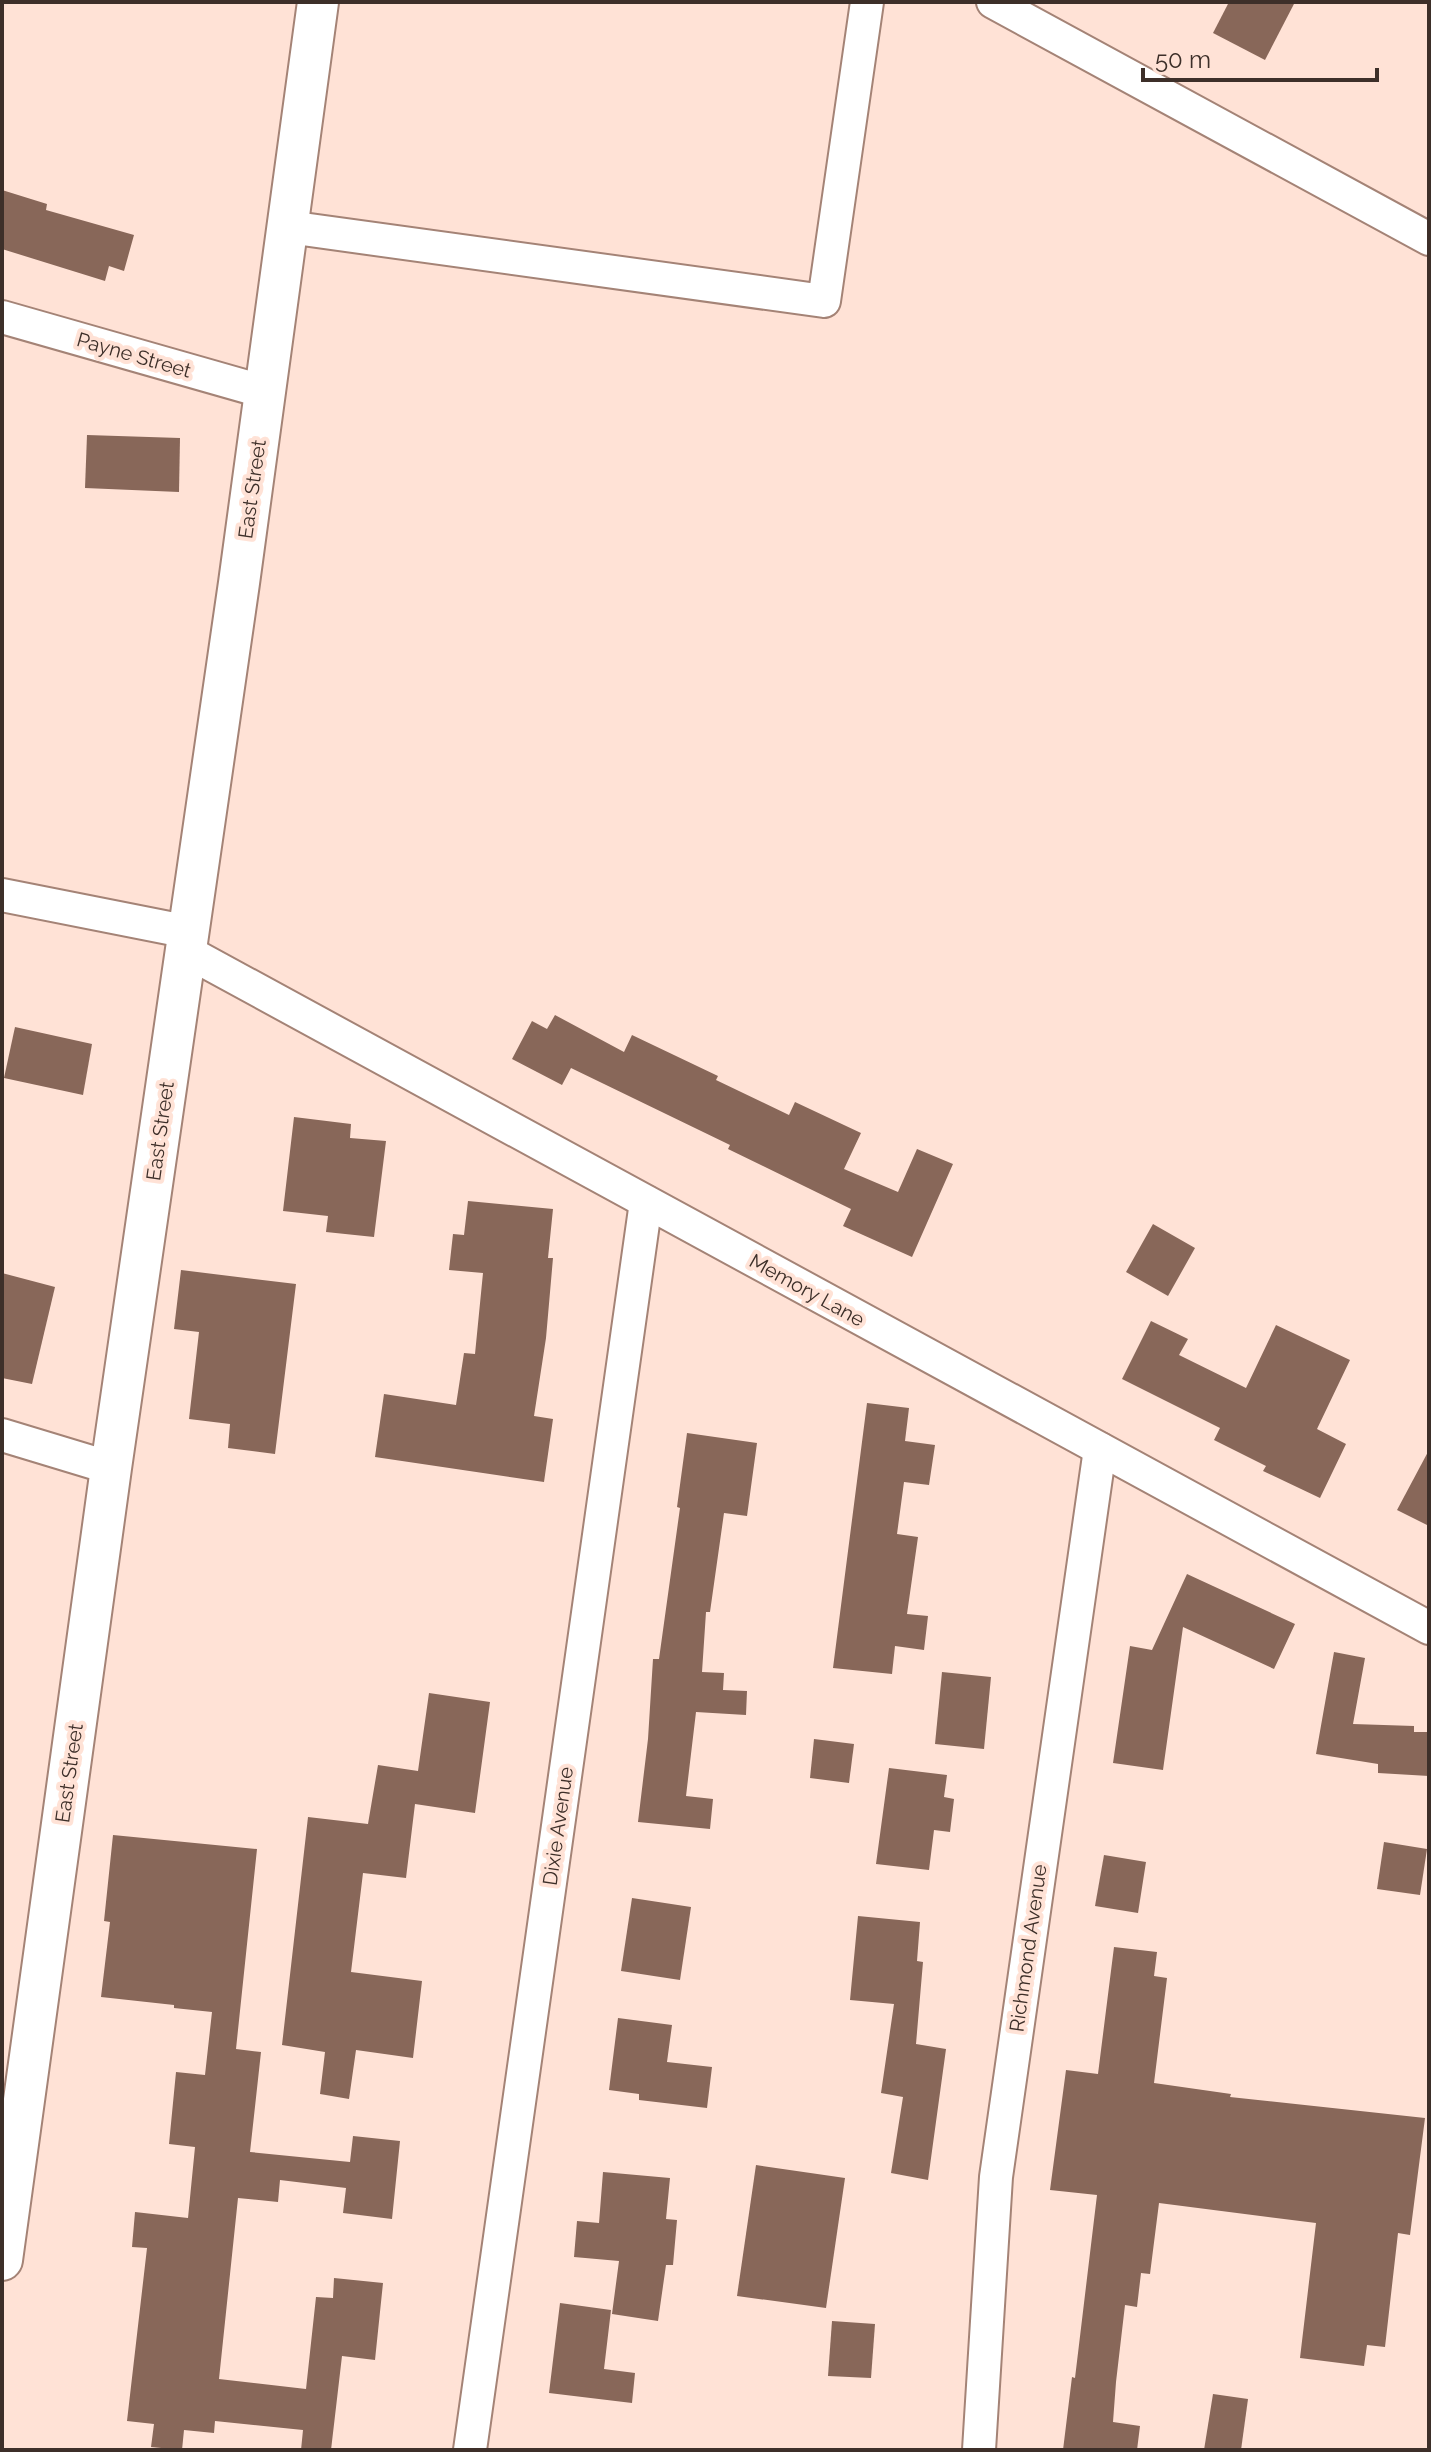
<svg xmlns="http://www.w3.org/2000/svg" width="1431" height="2452" font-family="Raleway,sans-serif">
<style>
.building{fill:#886759}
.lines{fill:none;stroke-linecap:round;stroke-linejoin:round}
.minor-casing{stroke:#a48376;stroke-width:36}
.tertiary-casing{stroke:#a48376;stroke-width:44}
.minor{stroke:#fff;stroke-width:32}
.tertiary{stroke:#fff;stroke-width:40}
.labels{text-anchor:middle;stroke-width:8;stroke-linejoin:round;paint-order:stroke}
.street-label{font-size:20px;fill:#3d2f29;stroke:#ffe2d6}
</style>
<rect width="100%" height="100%" fill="#ffe2d6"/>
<g class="building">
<path d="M 1229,2 L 1295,2 L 1265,60 L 1213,33 Z"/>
<path d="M 2,190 L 47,204 L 46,210 L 134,235 L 124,271 L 109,266 L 105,281 L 2,249 Z"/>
<path d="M 87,435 L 180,438 L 179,492 L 85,488 Z"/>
<path d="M 555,1015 L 624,1052 L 632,1035 L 718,1076 L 716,1080 L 789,1115 L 795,1102 L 861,1133 L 844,1169 L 898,1192 L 917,1149 L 953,1164 L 912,1257 L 843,1226 L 851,1209 L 728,1149 L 730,1145 L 571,1068 L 562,1085 L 512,1059 L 532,1021 L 547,1029 Z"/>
<path d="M 15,1027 L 92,1044 L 83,1095 L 4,1078 Z"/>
<path d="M 294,1117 L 351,1124 L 350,1138 L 386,1141 L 374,1237 L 326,1232 L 328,1216 L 283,1211 Z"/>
<path d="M 468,1201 L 553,1209 L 548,1258 L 553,1258 L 546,1338 L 534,1416 L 553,1419 L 544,1482 L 375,1457 L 384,1394 L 456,1405 L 464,1353 L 475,1354 L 483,1273 L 449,1270 L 453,1234 L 464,1235 Z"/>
<path d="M 1153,1224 L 1195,1248 L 1168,1296 L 1126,1272 Z"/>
<path d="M 181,1270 L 296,1284 L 275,1454 L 228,1448 L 230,1424 L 189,1419 L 199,1332 L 174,1329 Z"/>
<path d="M 2,1273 L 55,1287 L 32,1384 L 2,1378 Z"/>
<path d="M 1151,1321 L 1188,1339 L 1179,1355 L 1246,1388 L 1276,1325 L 1350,1360 L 1317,1429 L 1346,1444 L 1320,1498 L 1263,1471 L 1266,1466 L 1214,1440 L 1220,1428 L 1122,1379 Z"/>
<path d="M 867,1403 L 909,1408 L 905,1441 L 935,1445 L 929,1485 L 904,1482 L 897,1534 L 918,1537 L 907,1614 L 928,1616 L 924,1650 L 895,1646 L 892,1674 L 833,1668 Z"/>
<path d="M 687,1433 L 757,1443 L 747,1516 L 724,1513 L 710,1612 L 706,1612 L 702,1672 L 724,1673 L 723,1690 L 747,1691 L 746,1715 L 696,1712 L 686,1796 L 713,1799 L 710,1829 L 638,1822 L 648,1739 L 653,1659 L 659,1659 L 680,1508 L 677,1507 Z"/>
<path d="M 1429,1450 L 1429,1526 L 1397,1510 Z"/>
<path d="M 1187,1574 L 1295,1624 L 1274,1669 L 1183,1627 L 1163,1770 L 1113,1763 L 1130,1646 L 1152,1650 Z"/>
<path d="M 1334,1652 L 1365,1658 L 1353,1724 L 1414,1726 L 1414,1732 L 1429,1732 L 1429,1776 L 1378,1773 L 1378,1764 L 1316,1754 Z"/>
<path d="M 942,1672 L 991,1677 L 984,1749 L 935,1744 Z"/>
<path d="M 429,1693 L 490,1702 L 475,1813 L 415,1804 L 406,1878 L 363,1873 L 351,1972 L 422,1981 L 413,2058 L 356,2050 L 349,2099 L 320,2094 L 325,2052 L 282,2045 L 308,1817 L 368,1824 L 378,1765 L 418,1771 Z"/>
<path d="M 814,1739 L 854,1744 L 849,1783 L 810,1778 Z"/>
<path d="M 889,1768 L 947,1775 L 944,1797 L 954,1799 L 950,1832 L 934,1830 L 929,1870 L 876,1864 Z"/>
<path d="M 113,1835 L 257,1849 L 236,2049 L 261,2052 L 250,2152 L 350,2162 L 353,2136 L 400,2141 L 392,2219 L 343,2213 L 346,2188 L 280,2180 L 278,2202 L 238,2198 L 219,2379 L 306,2389 L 316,2297 L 333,2298 L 334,2278 L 383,2283 L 375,2360 L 342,2356 L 331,2450 L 301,2450 L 303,2430 L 215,2421 L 214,2433 L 184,2430 L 182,2450 L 151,2447 L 154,2424 L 127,2421 L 147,2248 L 132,2247 L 135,2212 L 188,2218 L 195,2147 L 169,2144 L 176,2072 L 205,2075 L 212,2012 L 174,2008 L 174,2005 L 101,1997 L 110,1922 L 104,1921 Z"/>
<path d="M 1384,1842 L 1427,1849 L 1420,1895 L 1377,1889 Z"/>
<path d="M 1104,1855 L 1146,1862 L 1138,1913 L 1095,1906 Z"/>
<path d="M 632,1898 L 691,1907 L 680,1980 L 621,1971 Z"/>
<path d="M 858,1916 L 920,1922 L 917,1961 L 923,1962 L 916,2044 L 946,2049 L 928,2180 L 891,2173 L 903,2097 L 881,2093 L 894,2004 L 850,2000 Z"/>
<path d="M 1114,1947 L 1157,1952 L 1154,1976 L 1167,1978 L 1154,2083 L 1231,2094 L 1230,2097 L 1425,2118 L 1410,2235 L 1398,2233 L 1385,2347 L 1367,2345 L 1364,2366 L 1300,2358 L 1316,2223 L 1159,2203 L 1150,2274 L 1141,2273 L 1137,2307 L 1125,2305 L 1116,2382 L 1113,2422 L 1140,2426 L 1137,2450 L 1063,2450 L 1072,2377 L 1075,2378 L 1097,2195 L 1050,2190 L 1066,2070 L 1098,2074 Z"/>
<path d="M 618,2018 L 672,2025 L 667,2062 L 712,2067 L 707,2108 L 639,2100 L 639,2094 L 609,2090 Z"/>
<path d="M 756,2165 L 845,2178 L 826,2308 L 737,2296 Z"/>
<path d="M 603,2172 L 670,2178 L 666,2219 L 677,2220 L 673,2265 L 666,2265 L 658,2321 L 612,2314 L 619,2261 L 574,2257 L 577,2221 L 599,2223 Z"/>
<path d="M 560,2303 L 611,2310 L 604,2369 L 635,2373 L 632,2403 L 549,2393 Z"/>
<path d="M 832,2321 L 875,2324 L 871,2378 L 828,2376 Z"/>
<path d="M 1213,2394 L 1248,2399 L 1241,2450 L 1204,2450 Z"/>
</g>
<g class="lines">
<defs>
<g id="minor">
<path d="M 993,2 L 1429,239"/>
<path d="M 288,227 L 824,301 L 867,2"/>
<path d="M 2,317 L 265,392"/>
<path d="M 2,895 L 189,932"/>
<path d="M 186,951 L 1429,1628"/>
<path d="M 2,1435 L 111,1468"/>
<path d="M 470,2450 L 646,1202"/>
<path d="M 979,2450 L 996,2177 L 1100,1449"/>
</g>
<path id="tertiary" d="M 2,2260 L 111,1468 L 239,583 L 318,2"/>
</defs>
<use href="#minor" class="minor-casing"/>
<use href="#tertiary" class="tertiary-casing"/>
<use href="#minor" class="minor"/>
<use href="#tertiary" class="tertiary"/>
</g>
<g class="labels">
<g class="street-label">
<text transform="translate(134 355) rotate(16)" y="7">Payne Street</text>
<text transform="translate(252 489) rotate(-82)" y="7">East Street</text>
<text transform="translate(160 1131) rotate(-82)" y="7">East Street</text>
<text transform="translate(807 1290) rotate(29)" y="7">Memory Lane</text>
<text transform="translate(69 1773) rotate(-82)" y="7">East Street</text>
<text transform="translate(558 1826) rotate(-82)" y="7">Dixie Avenue</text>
<text transform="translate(1028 1948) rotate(-82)" y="7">Richmond Avenue</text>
</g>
</g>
<rect width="1431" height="2452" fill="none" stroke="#3d2f29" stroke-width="8"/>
<path d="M1143 68v12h234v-12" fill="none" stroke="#3d2f29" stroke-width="4"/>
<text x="1155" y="68" font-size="24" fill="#3d2f29" stroke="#ffe2d6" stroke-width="6" paint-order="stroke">50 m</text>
</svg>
